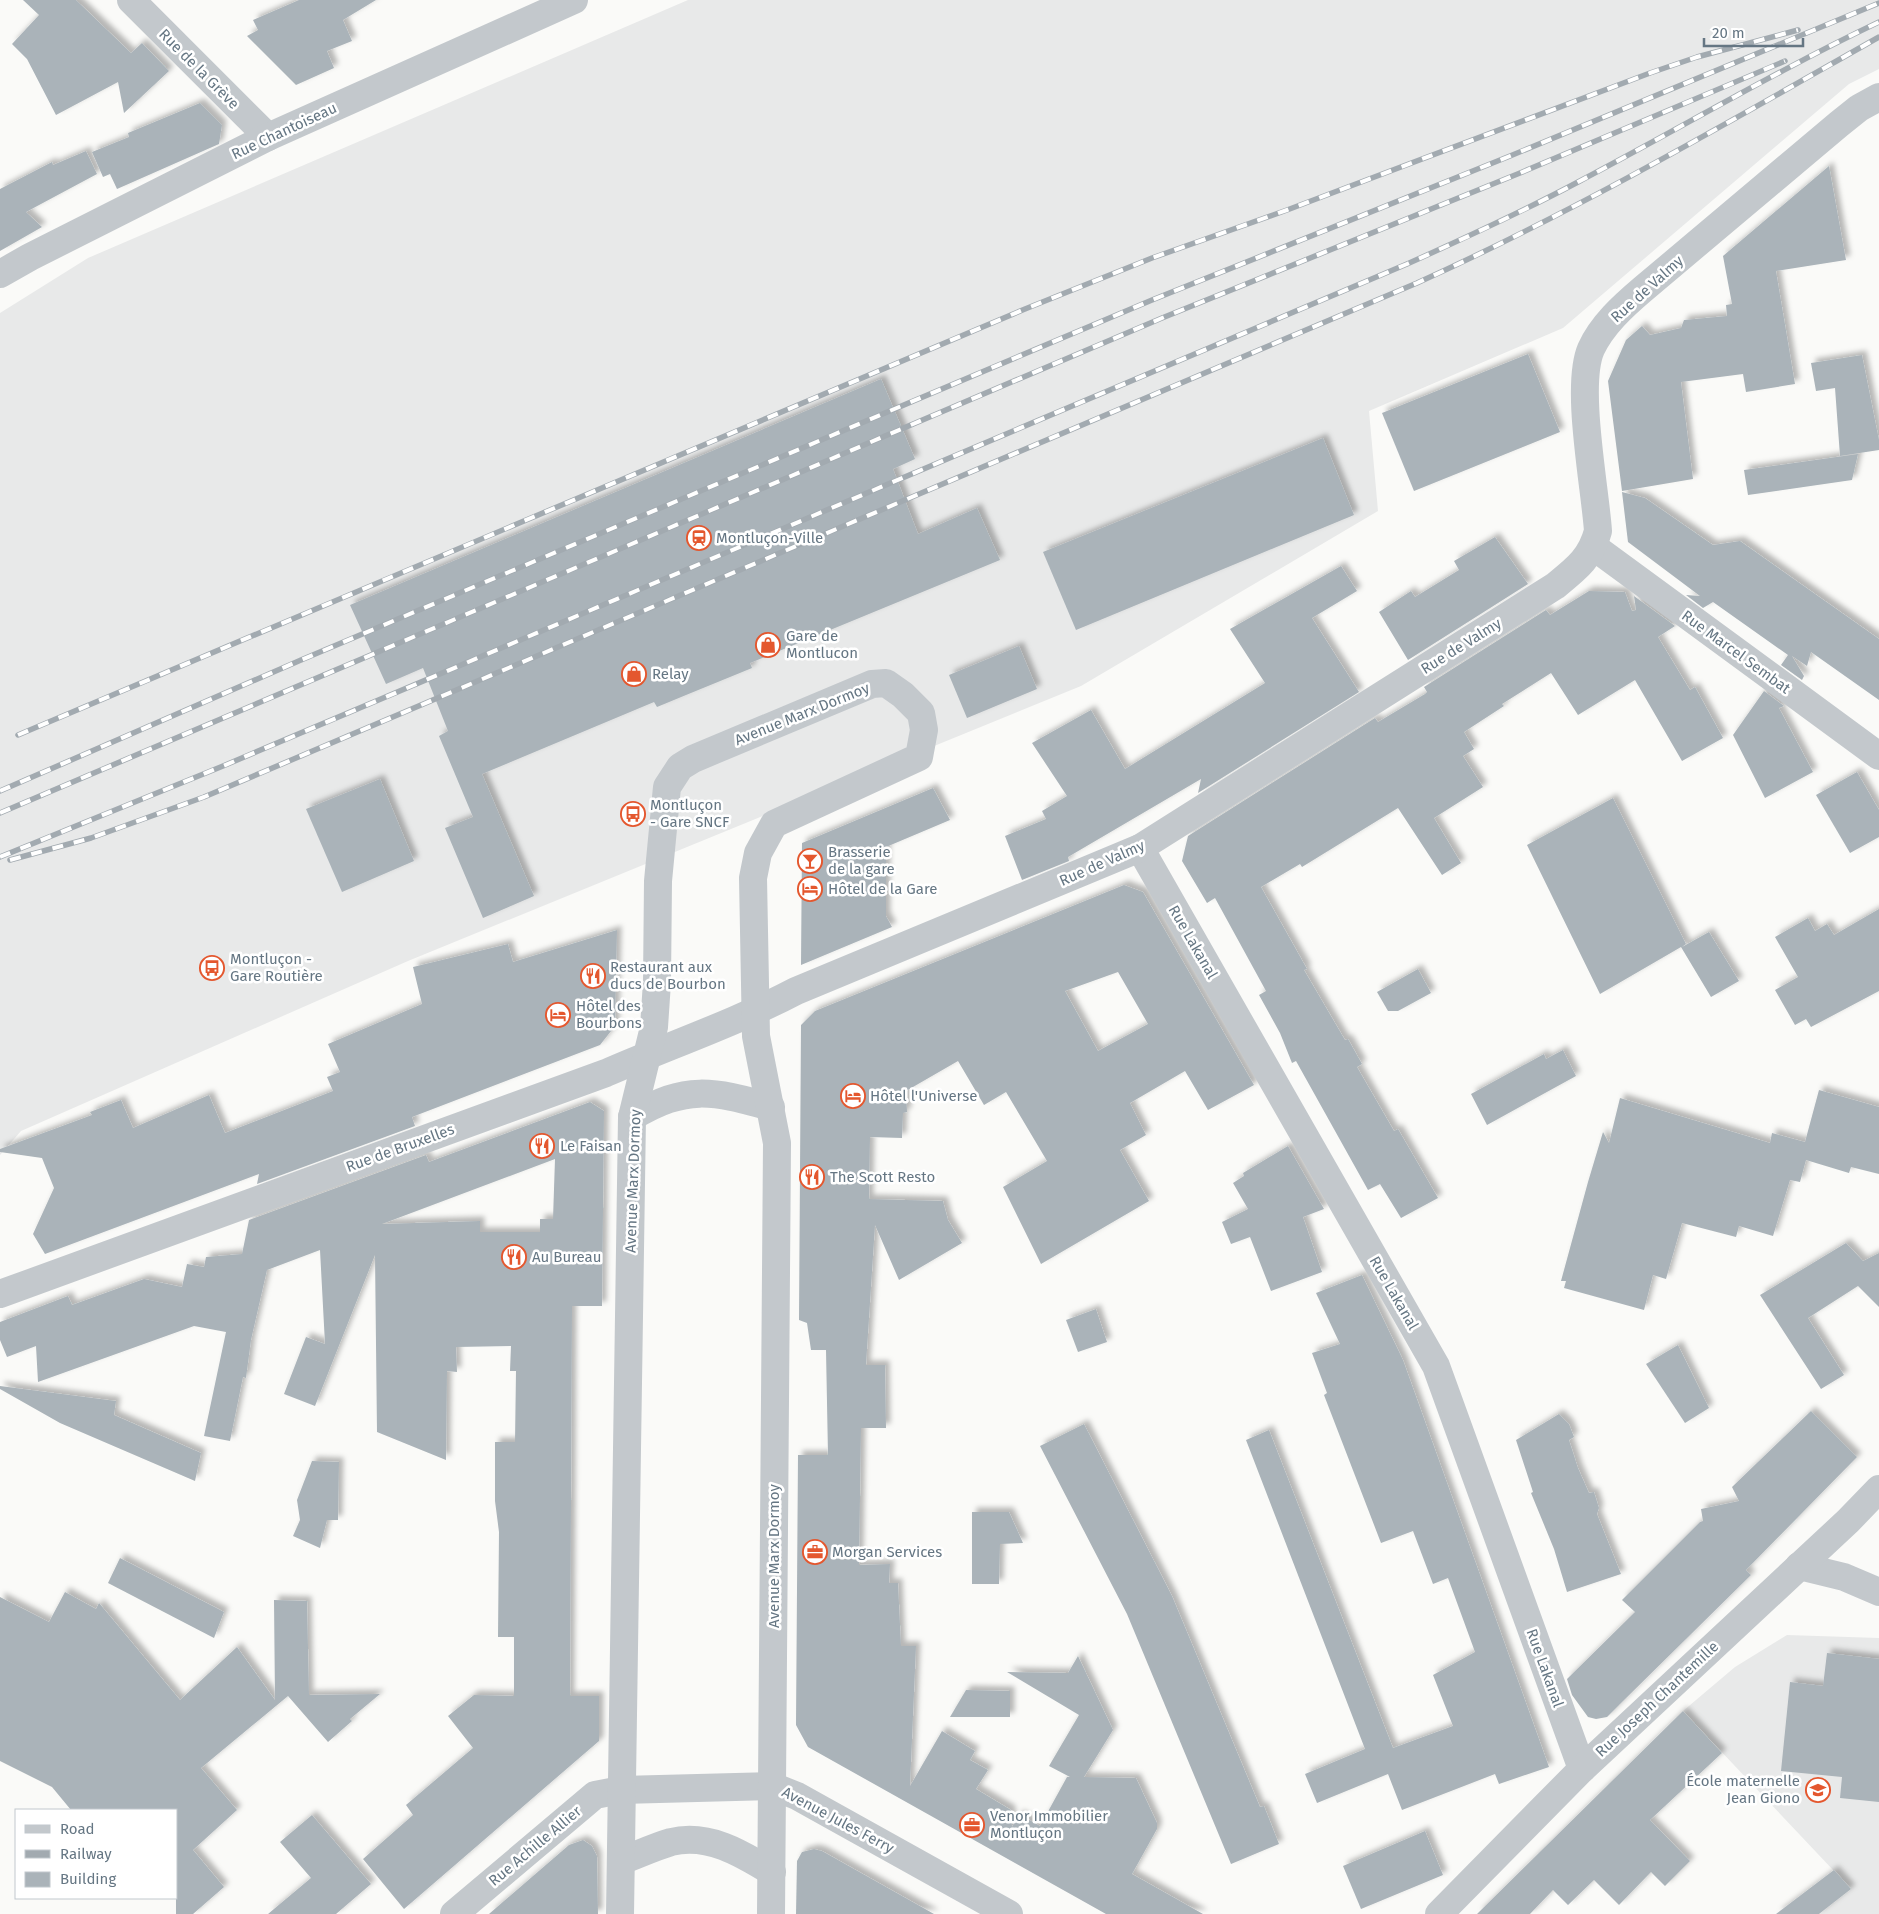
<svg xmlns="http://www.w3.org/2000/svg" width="1879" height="1914" font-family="'Fira Sans',sans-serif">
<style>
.built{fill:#e8e9e9}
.building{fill:#aab3b9;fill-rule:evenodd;filter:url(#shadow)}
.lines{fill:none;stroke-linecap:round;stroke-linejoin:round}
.minor{stroke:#c3c8cc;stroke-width:28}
.rail-casing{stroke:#a2aab0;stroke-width:5.5}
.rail{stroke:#fff;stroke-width:4;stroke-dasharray:11;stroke-linecap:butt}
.labels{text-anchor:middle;stroke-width:5;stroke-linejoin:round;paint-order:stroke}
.street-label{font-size:15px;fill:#657683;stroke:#fff}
.poi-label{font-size:15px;fill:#657683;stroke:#fff;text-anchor:start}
</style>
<defs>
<filter id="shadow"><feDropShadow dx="4.5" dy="-4.5" stdDeviation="2.5" flood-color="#0004"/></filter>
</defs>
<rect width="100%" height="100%" fill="#fafaf8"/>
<g class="built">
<path d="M 688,0 L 1879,0 L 1879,69 L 1849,84 L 1563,328 L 1369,411 L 1378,511 L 1081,686 L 408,961 L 21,1131 L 0,1155 L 0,313 L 88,258 Z"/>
<path d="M 1787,1635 L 1879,1638 L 1879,1914 L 1819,1914 L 1851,1889 L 1683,1711 L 1735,1667 Z"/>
</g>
<g class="building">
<path d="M 23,0 L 76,0 L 131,53 L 142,43 L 169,71 L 124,113 L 118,82 L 56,115 L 27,59 L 12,44 L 39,15 Z"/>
<path d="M 299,0 L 376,0 L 343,20 L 352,41 L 327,51 L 334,68 L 296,85 L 247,36 L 258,30 L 253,20 Z"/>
<path d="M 200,103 L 222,125 L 219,144 L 117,189 L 110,174 L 103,177 L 92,152 L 129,137 L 128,133 Z"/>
<path d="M 86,151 L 97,174 L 26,212 L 42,227 L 0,251 L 0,189 L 52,162 L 53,165 Z"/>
<path d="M 1829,166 L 1846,260 L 1776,271 L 1795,384 L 1746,392 L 1743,374 L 1681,382 L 1693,479 L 1622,491 L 1608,381 L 1626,340 L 1642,326 L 1650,335 L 1681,328 L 1684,320 L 1727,316 L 1726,305 L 1732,304 L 1723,256 Z"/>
<path d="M 1528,354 L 1560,432 L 1414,491 L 1382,413 Z"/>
<path d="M 1862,355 L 1879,440 L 1879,450 L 1840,456 L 1835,388 L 1816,391 L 1811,363 Z"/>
<path d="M 881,379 L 915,459 L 893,469 L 918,534 L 977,508 L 1000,560 L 750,663 L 752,668 L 686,695 L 657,707 L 654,702 L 482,774 L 534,896 L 483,918 L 445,828 L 473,817 L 439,736 L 448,731 L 423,668 L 386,684 L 350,605 Z"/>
<path d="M 1323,438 L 1354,515 L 1076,630 L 1043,552 Z"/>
<path d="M 1858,454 L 1852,480 L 1748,495 L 1744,470 Z"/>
<path d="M 1622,492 L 1645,498 L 1713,545 L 1740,541 L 1879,639 L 1879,700 L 1811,652 L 1807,666 L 1792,656 L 1804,676 L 1802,680 L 1781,665 L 1788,655 L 1713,602 L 1703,608 L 1686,595 L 1700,596 L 1628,542 Z"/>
<path d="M 1495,537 L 1528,584 L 1408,660 L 1379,612 L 1411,591 L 1415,597 L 1459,570 L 1454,561 Z"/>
<path d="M 1341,566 L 1357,591 L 1312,618 L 1359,692 L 1198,793 L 1201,779 L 1068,857 L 1069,861 L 1022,880 L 1005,836 L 1046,819 L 1042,811 L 1067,796 L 1032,743 L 1091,710 L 1125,769 L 1265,683 L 1230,629 Z"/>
<path d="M 1589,591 L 1625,592 L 1632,611 L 1636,610 L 1634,596 L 1675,626 L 1658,637 L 1690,690 L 1695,687 L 1723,738 L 1682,761 L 1635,680 L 1578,715 L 1551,673 L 1502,704 L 1504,706 L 1464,732 L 1474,749 L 1463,756 L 1483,787 L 1434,818 L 1461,863 L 1442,875 L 1398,808 L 1302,867 L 1300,864 L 1261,887 L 1307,969 L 1304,970 L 1345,1040 L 1348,1039 L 1362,1064 L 1357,1067 L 1394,1131 L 1398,1129 L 1438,1198 L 1401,1218 L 1380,1184 L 1368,1190 L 1296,1061 L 1292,1063 L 1280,1033 L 1259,995 L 1266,991 L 1215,898 L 1207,903 L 1182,861 L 1188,836 L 1375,718 L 1378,722 L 1425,694 L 1427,692 L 1424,687 L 1546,610 L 1550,615 Z"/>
<path d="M 1019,646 L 1037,689 L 967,718 L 949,675 Z"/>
<path d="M 1764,691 L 1784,706 L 1779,708 L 1813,772 L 1765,798 L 1733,735 Z"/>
<path d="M 1857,772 L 1879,810 L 1879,837 L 1850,853 L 1816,795 Z"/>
<path d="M 380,779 L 414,861 L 342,892 L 306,809 Z"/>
<path d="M 933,788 L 950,820 L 886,847 L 886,916 L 892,927 L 801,965 L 802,843 Z"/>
<path d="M 1613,798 L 1686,944 L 1682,947 L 1709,932 L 1739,981 L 1711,997 L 1681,947 L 1600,994 L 1527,845 Z"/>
<path d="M 1124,885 L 1143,892 L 1254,1085 L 1208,1110 L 1185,1071 L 1130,1103 L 1146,1135 L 1120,1150 L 1149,1201 L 1041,1264 L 1003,1187 L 1047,1161 L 1006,1092 L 984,1105 L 958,1061 L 906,1091 L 907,1112 L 903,1113 L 902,1138 L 870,1137 L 869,1199 L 943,1201 L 948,1220 L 962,1243 L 899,1280 L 875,1225 L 866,1365 L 885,1365 L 886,1428 L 861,1428 L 859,1565 L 890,1564 L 889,1583 L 898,1583 L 901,1646 L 916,1646 L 910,1786 L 942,1731 L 975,1751 L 970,1760 L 988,1770 L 976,1789 L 1011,1810 L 1012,1827 L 1019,1814 L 1040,1826 L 1067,1777 L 1070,1777 L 1049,1766 L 1079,1715 L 1007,1672 L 1068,1673 L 1078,1656 L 1113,1730 L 1084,1777 L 1136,1778 L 1157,1823 L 1157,1829 L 1132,1874 L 1203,1914 L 1106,1914 L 808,1747 L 796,1725 L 798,1455 L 828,1455 L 826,1350 L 811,1350 L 807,1323 L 799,1320 L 801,1025 L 815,1011 ZM 1118,972 L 1148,1024 L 1098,1051 L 1065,991 Z"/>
<path d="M 1879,909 L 1879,991 L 1811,1027 L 1806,1019 L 1795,1025 L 1775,990 L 1798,977 L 1775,937 L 1808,918 L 1815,931 L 1827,924 L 1834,935 Z"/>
<path d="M 617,930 L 615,1026 L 600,1045 L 412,1117 L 415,1126 L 257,1184 L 259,1174 L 45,1254 L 33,1234 L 54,1188 L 42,1158 L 0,1152 L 0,1149 L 92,1115 L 90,1112 L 121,1100 L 133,1128 L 209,1095 L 225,1133 L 333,1091 L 327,1077 L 340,1072 L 328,1044 L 422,1004 L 413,967 L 508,944 L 513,962 Z"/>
<path d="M 1418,969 L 1431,993 L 1398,1011 L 1388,1011 L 1377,992 Z"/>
<path d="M 1563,1050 L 1576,1076 L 1487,1125 L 1471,1094 L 1544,1054 L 1546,1059 Z"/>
<path d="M 1819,1090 L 1879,1107 L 1879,1174 L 1851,1167 L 1849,1173 L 1806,1160 L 1800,1182 L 1790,1180 L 1773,1236 L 1739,1226 L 1736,1237 L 1682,1223 L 1666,1279 L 1653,1275 L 1644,1310 L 1564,1288 L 1566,1281 L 1561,1281 L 1588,1182 L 1603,1132 L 1609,1143 L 1620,1098 L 1770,1143 L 1772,1133 L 1805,1142 Z"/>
<path d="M 590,1102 L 604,1111 L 602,1306 L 572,1306 L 570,1696 L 599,1696 L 599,1741 L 404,1909 L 363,1859 L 413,1815 L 406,1805 L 473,1748 L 448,1716 L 474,1695 L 514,1696 L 514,1637 L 498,1637 L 499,1532 L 495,1501 L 495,1442 L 515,1442 L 516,1371 L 510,1371 L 511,1346 L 456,1347 L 457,1372 L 447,1371 L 446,1460 L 377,1432 L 375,1255 L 315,1406 L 284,1394 L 306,1337 L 325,1344 L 320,1250 L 267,1270 L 251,1340 L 246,1378 L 243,1377 L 230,1441 L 204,1436 L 226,1332 L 194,1326 L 38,1382 L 36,1346 L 7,1357 L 0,1340 L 0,1322 L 68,1296 L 72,1305 L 144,1279 L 182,1287 L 187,1264 L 204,1267 L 206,1257 L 242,1254 L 249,1220 L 426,1155 L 429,1162 ZM 555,1159 L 553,1219 L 540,1219 L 540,1232 L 480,1232 L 480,1221 L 382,1224 Z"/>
<path d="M 1288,1146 L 1324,1209 L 1303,1217 L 1322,1272 L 1271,1291 L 1250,1237 L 1231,1244 L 1222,1222 L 1248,1209 L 1233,1183 L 1244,1176 L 1243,1173 Z"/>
<path d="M 1846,1243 L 1863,1261 L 1879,1253 L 1879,1307 L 1858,1286 L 1808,1318 L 1844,1375 L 1821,1389 L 1760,1295 Z"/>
<path d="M 1362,1275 L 1403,1360 L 1549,1767 L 1499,1784 L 1495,1774 L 1402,1810 L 1388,1774 L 1317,1803 L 1305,1774 L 1365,1749 L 1246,1440 L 1269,1430 L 1393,1748 L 1453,1726 L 1433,1675 L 1475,1652 L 1448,1578 L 1433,1584 L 1413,1531 L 1381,1543 L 1324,1395 L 1327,1393 L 1312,1353 L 1340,1344 L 1316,1293 Z"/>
<path d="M 1096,1309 L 1107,1342 L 1078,1352 L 1066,1320 Z"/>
<path d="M 1678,1345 L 1709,1408 L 1685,1423 L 1646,1364 Z"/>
<path d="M 0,1386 L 116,1401 L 114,1415 L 201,1453 L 195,1481 L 60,1423 L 0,1389 Z"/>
<path d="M 1811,1411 L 1857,1457 L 1746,1570 L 1751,1575 L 1620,1704 L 1607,1717 L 1596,1719 L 1588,1717 L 1572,1695 L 1567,1679 L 1635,1612 L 1622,1600 L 1700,1522 L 1703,1521 L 1701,1509 L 1739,1501 L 1732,1487 Z"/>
<path d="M 1559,1414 L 1569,1424 L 1574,1437 L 1569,1440 L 1578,1468 L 1589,1493 L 1594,1492 L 1599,1508 L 1597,1514 L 1621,1574 L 1567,1592 L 1554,1549 L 1531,1493 L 1533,1492 L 1516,1440 Z"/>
<path d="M 1084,1424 L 1172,1596 L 1260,1807 L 1264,1806 L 1279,1844 L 1231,1864 L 1127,1614 L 1040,1446 Z"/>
<path d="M 312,1461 L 339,1462 L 338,1520 L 327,1520 L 320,1548 L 293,1536 L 300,1520 L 297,1500 Z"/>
<path d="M 972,1512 L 1009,1512 L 1023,1543 L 1000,1544 L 999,1584 L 972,1584 Z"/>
<path d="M 120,1558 L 224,1612 L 214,1638 L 108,1583 Z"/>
<path d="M 65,1592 L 96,1609 L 99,1603 L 180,1700 L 237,1647 L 275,1700 L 274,1600 L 307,1601 L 309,1695 L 380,1694 L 350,1719 L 352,1721 L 328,1742 L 288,1696 L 201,1768 L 237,1810 L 193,1850 L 224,1887 L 193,1914 L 176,1914 L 176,1810 L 71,1810 L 52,1787 L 0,1761 L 0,1597 L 49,1622 Z"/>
<path d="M 1827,1653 L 1879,1659 L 1879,1802 L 1840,1798 L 1842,1777 L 1781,1771 L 1790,1682 L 1823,1686 Z"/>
<path d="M 966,1690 L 1010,1691 L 1010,1717 L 950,1717 Z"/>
<path d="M 1683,1711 L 1722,1753 L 1650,1820 L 1690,1861 L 1665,1886 L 1651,1872 L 1619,1905 L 1594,1880 L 1568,1905 L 1553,1890 L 1530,1914 L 1477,1914 Z"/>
<path d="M 312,1815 L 371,1884 L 336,1914 L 268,1914 L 311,1878 L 280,1842 Z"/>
<path d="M 1425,1831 L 1443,1875 L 1361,1909 L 1343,1866 Z"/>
<path d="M 583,1840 L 592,1846 L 597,1856 L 598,1914 L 489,1914 L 569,1845 Z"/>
<path d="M 814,1849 L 822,1851 L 934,1914 L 796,1914 L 797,1861 L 802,1852 Z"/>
<path d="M 1834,1870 L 1851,1889 L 1819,1914 L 1776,1914 Z"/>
</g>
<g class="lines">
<g class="minor">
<path d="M 131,0 L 268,137"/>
<path d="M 0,274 L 30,257 L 268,137 L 574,0"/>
<path d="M 1594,547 L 1879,756"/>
<path d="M 1140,848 L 1436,1366 L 1582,1769"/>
<path d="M 632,1117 C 687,1084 712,1091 771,1107"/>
<path d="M 0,1294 L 606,1073 C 670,1045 733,1024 796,991 L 1140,848 L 1555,586 C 1576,569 1591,558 1598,531 C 1595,487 1575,386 1591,349 C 1602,325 1623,306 1643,289 L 1839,124 L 1859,108 L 1879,97"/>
<path d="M 1799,1566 L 1844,1577 L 1879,1592"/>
<path d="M 621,1861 C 637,1855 654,1847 671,1842 C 708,1833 741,1853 772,1872"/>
<path d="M 454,1914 L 595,1795 L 621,1790 L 772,1786 L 797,1796 L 1009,1914"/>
<path d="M 620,1914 L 632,1117 L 654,1027 L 657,982 L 658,881 L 667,787 L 680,767 L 693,759 L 872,684 L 886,683 L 903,695 L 921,713 L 924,730 L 919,757 L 774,824 L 758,853 L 753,878 L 756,1036 L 777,1143 L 771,1914"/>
<path d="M 1439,1914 L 1582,1769 L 1848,1521 L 1879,1489"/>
</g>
<defs>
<g id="rail">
<path d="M 18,735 L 1025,309 L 1152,258 L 1287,210 L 1650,73 L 1697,57 L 1798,30"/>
<path d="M 0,791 L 301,660 L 1152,300 L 1510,156 L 1879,3"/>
<path d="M 0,813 L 1162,318 L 1520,173 L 1785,61"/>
<path d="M 0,857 L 223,766 L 1407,264 C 1465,238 1522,212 1578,182 C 1679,129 1776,71 1879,22"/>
<path d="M 10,860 L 91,838 L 204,797 L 1417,283 C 1576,211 1727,123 1879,37"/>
</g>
</defs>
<use href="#rail" class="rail-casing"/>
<use href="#rail" class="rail"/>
</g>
<defs>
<symbol id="station-ring" viewBox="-11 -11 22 22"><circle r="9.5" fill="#fff" stroke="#e4572e" stroke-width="1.5"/><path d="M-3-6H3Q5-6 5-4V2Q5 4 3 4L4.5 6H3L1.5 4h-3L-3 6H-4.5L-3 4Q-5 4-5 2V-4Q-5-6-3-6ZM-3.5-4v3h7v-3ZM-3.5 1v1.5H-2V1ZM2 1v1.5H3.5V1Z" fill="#e4572e"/></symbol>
<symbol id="shop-ring" viewBox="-11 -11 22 22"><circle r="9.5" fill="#fff" stroke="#e4572e" stroke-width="1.5"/><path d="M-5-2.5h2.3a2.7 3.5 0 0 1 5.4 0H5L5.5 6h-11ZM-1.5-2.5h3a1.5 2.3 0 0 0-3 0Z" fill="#e4572e"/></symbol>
<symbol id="bus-ring" viewBox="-11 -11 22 22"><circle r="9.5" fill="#fff" stroke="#e4572e" stroke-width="1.5"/><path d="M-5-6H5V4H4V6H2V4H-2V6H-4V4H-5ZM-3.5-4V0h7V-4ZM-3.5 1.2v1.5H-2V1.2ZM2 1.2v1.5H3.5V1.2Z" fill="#e4572e"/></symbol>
<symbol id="bar-ring" viewBox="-11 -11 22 22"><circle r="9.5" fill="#fff" stroke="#e4572e" stroke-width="1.5"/><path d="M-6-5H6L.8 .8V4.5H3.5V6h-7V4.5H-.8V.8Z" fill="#e4572e"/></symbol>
<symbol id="hotel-ring" viewBox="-11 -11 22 22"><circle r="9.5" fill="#fff" stroke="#e4572e" stroke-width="1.5"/><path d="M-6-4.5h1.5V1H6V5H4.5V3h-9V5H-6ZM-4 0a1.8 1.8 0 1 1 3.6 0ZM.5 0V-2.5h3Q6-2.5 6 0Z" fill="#e4572e"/></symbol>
<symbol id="restaurant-ring" viewBox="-11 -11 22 22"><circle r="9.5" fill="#fff" stroke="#e4572e" stroke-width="1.5"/><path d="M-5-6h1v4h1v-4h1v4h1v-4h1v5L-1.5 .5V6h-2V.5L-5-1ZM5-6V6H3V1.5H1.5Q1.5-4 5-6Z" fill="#e4572e"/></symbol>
<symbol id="office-ring" viewBox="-11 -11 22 22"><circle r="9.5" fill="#fff" stroke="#e4572e" stroke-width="1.5"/><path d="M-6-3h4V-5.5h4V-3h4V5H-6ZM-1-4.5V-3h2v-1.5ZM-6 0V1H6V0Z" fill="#e4572e"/></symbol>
<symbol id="school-ring" viewBox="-11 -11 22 22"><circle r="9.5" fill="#fff" stroke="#e4572e" stroke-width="1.5"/><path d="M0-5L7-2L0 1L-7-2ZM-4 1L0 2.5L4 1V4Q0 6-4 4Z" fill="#e4572e"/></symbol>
</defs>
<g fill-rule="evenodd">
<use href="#station-ring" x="685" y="524" width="28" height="28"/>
<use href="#shop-ring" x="754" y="631" width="28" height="28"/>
<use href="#shop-ring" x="620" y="660" width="28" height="28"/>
<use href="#bus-ring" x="619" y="800" width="28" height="28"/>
<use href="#bar-ring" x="796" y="847" width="28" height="28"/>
<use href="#hotel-ring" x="796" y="875" width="28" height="28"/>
<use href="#bus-ring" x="198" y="954" width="28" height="28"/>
<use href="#restaurant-ring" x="579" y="962" width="28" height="28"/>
<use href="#hotel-ring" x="544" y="1001" width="28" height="28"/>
<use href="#hotel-ring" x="839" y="1082" width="28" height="28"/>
<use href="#restaurant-ring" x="528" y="1132" width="28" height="28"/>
<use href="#restaurant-ring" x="798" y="1163" width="28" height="28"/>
<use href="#restaurant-ring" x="500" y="1243" width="28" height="28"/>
<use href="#office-ring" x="801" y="1538" width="28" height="28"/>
<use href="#school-ring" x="1804" y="1776" width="28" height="28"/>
<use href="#office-ring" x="958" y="1811" width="28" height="28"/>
</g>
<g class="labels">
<g class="street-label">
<text transform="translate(199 69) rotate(45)" y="5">Rue de la Grève</text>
<text transform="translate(284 131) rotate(-25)" y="5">Rue Chantoiseau</text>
<text transform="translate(1647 289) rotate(-42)" y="5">Rue de Valmy</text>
<text transform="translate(1461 646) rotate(-32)" y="5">Rue de Valmy</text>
<text transform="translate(1736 652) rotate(36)" y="5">Rue Marcel Sembat</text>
<text transform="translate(802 714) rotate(-22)" y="5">Avenue Marx Dormoy</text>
<text transform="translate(1102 863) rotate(-24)" y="5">Rue de Valmy</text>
<text transform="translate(1193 942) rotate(60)" y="5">Rue Lakanal</text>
<text transform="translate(400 1148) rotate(-20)" y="5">Rue de Bruxelles</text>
<text transform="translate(633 1181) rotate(-88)" y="5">Avenue Marx Dormoy</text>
<text transform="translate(1394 1293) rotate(60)" y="5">Rue Lakanal</text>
<text transform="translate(774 1556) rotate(-90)" y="5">Avenue Marx Dormoy</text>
<text transform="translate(1545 1668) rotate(70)" y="5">Rue Lakanal</text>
<text transform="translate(1657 1699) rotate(-43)" y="5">Rue Joseph Chantemille</text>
<text transform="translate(838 1820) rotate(28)" y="5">Avenue Jules Ferry</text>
<text transform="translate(535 1846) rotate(-40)" y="5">Rue Achille Allier</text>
</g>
<g class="poi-label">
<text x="716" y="543">Montluçon-Ville</text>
<text x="786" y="641">Gare de<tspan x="786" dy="17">Montlucon</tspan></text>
<text x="652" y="679">Relay</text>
<text x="650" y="810">Montluçon<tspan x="650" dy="17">- Gare SNCF</tspan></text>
<text x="828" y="857">Brasserie<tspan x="828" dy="17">de la gare</tspan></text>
<text x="828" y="894">Hôtel de la Gare</text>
<text x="230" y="964">Montluçon -<tspan x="230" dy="17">Gare Routière</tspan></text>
<text x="610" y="972">Restaurant aux<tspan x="610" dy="17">ducs de Bourbon</tspan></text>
<text x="576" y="1011">Hôtel des<tspan x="576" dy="17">Bourbons</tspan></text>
<text x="870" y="1101">Hôtel l'Universe</text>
<text x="560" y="1151">Le Faisan</text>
<text x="830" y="1182">The Scott Resto</text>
<text x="532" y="1262">Au Bureau</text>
<text x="832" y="1557">Morgan Services</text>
<text x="1800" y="1786" text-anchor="end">École maternelle<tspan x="1800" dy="17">Jean Giono</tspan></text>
<text x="990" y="1821">Venor Immobilier<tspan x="990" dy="17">Montluçon</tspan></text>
</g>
</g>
<rect x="15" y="1809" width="162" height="90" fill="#ffffff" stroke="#c1c8cd"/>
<rect x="25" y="1825" width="25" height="8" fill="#c3c8cc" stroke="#c1c8cd"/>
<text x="60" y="1834" font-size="15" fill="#657683">Road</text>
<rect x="25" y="1850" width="25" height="8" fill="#a2aab0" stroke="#c1c8cd"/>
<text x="60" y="1859" font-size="15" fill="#657683">Railway</text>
<rect x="25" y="1872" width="25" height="15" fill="#aab3b9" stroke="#c1c8cd"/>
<text x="60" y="1884" font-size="15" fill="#657683">Building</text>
<path d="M1704 38v8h99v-8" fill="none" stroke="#657683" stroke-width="2.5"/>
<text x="1712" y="38" font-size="15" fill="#657683" stroke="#ffffff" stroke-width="4" paint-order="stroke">20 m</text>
</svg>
